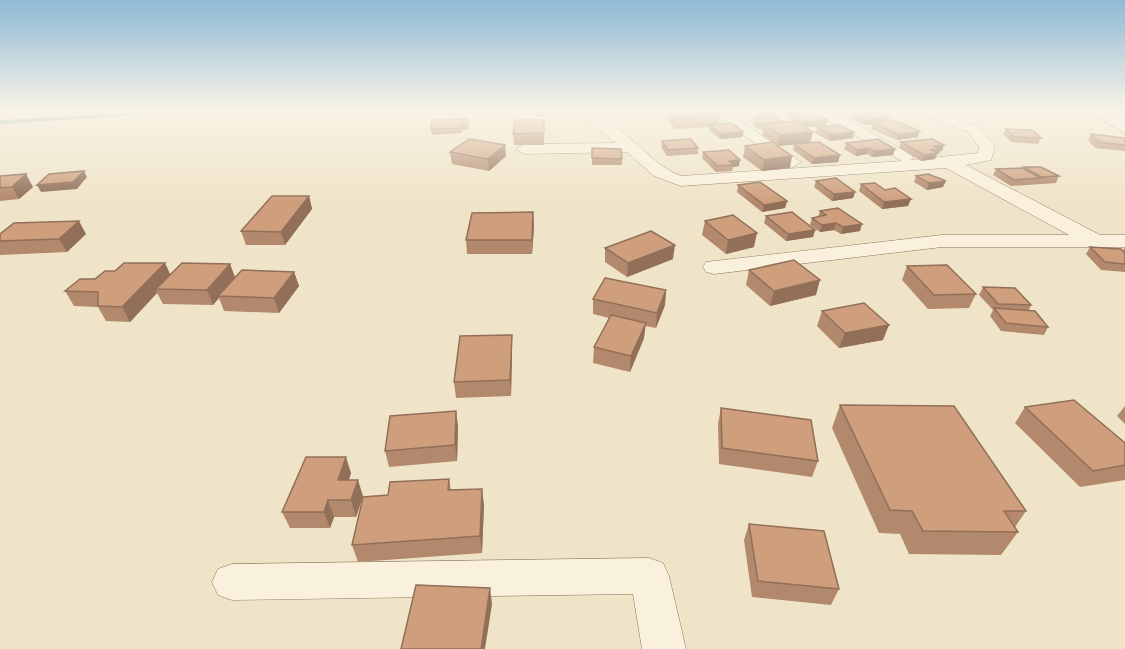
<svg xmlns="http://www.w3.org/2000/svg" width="1125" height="649" font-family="'Libre Baskerville',serif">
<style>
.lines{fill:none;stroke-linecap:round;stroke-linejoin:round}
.stream{fill:#6f938a;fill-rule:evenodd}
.street-casing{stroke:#8d765c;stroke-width:1}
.street{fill:#faf1dc;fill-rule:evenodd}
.wall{fill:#b2896c}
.shaded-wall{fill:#916f58}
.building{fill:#cf9f7d;stroke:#916f58;stroke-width:1.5}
</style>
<rect width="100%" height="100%" fill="#f0e4c8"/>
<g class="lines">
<path class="stream" d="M 151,112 L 172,112 L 170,113 L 0,124 L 0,120 Z"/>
<defs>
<g id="street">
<path d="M 578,112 C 618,112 645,163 681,176 L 902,161 L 818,115 L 816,112 L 833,112 L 911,154 L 913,157 L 911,160 L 978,153 L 979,147 L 968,132 L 923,115 L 921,112 L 940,112 L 978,126 L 995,147 L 991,160 L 966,165 L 1100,235 L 1125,235 L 1125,247 L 942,247 L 714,274 L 706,272 L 703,267 L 706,262 L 942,235 L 1069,235 L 946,168 L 681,186 L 654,176 L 627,152 L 524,154 L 516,149 L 524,144 L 616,143 L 579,116 Z"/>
<path d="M 711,112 L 727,112 L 801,162 L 793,167 L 787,166 Z"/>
<path d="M 1089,112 L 1105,112 L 1125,123 L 1125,133 Z"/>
<path d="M 649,558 L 663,563 L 669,576 L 686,649 L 642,649 L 633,594 L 232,600 L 218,595 L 212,582 L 218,569 L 232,564 Z"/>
</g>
</defs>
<use href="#street" class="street-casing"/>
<use href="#street" class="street"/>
</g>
<g class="wall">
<path d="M 534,112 L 561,112 L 561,115 L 536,117 Z"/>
<path d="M 668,112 L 715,112 L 720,115 L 718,124 L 743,132 L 742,137 L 720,139 L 709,130 L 710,127 L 675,129 L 667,120 Z"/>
<path d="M 751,112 L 776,112 L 776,115 L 766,116 Z"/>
<path d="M 787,112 L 813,112 L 827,120 L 826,125 L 806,127 L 810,143 L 840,155 L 838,162 L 812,164 L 793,150 L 794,144 L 778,146 L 762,135 L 763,129 L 758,129 L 753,125 L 754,119 L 756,119 L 756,117 L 783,122 L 794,121 L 786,116 Z"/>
<path d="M 839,112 L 878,112 L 889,117 L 888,121 L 918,137 L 897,140 L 871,129 L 873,124 L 863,125 L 849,118 L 850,114 L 846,115 Z"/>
<path d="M 468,119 L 469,129 L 462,130 L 462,133 L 432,135 L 431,129 Z"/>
<path d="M 544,120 L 544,145 L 514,145 L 513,134 Z"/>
<path d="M 817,127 L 854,132 L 853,138 L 830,141 L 815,133 Z"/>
<path d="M 1006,129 L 1041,138 L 1038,144 L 1011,142 L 1003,134 Z"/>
<path d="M 1091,134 L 1125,138 L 1125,151 L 1095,148 L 1088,140 Z"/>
<path d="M 662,141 L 698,148 L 698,154 L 667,156 L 661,147 Z"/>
<path d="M 901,142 L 942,151 L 938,152 L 935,159 L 921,161 L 899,148 Z"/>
<path d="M 846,143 L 895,149 L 893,155 L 872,157 L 867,154 L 856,156 L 844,149 Z"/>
<path d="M 745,146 L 790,168 L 762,171 L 743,157 Z"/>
<path d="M 592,148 L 622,159 L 622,165 L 592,165 Z"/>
<path d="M 450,152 L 506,156 L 489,171 L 452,164 Z"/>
<path d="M 703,152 L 739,166 L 733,167 L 732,171 L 716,172 L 702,158 Z"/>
<path d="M 1024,167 L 1059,176 L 1056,183 L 1011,186 L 993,175 L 996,169 L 1024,169 Z"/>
<path d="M 0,176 L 33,187 L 19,199 L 0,201 Z"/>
<path d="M 916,176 L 943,187 L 927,190 L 914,182 Z"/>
<path d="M 816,181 L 855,192 L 853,198 L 832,201 L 814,187 Z"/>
<path d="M 861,184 L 908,206 L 882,209 L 859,191 Z"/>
<path d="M 738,185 L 787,201 L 785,208 L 762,212 L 737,192 Z"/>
<path d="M 309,196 L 312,209 L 285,245 L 246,245 L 241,231 Z"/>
<path d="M 820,211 L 860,231 L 841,234 L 834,230 L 820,232 L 810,225 L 812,218 L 818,217 Z"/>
<path d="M 766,216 L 815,230 L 813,237 L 786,241 L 764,223 Z"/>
<path d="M 705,221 L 754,247 L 726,254 L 702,235 Z"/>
<path d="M 534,226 L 532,254 L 467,254 L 466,240 Z"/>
<path d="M 0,234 L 86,234 L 67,252 L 0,255 Z"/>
<path d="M 1090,247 L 1123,251 L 1125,247 L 1125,272 L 1101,270 L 1086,254 Z"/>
<path d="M 605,248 L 673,259 L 627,277 L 605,262 Z"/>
<path d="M 165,263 L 170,275 L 230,264 L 235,277 L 294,272 L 299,286 L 279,313 L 224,311 L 219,298 L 213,305 L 163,304 L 157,293 L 130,322 L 106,321 L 98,307 L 74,306 L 65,291 L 115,271 Z"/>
<path d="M 907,266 L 976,294 L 969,308 L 928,309 L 902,280 Z"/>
<path d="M 749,270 L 816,295 L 770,306 L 746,285 Z"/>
<path d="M 983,287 L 1031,305 L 1029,310 L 1048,327 L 1044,335 L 1001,331 L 990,316 L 993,310 L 979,295 Z"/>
<path d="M 666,290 L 665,305 L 656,328 L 645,326 L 644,338 L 630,372 L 593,363 L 594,347 L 609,318 L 593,314 L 593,299 Z"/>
<path d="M 822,311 L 883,340 L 839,348 L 817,326 Z"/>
<path d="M 512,350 L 511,396 L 456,398 L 454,382 Z"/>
<path d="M 840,405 L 1026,511 L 1015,527 L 1018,532 L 1001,555 L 909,554 L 900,534 L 879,533 L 832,428 Z"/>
<path d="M 1125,406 L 1125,424 L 1117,416 Z"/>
<path d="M 1025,407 L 1125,443 L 1125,480 L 1080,487 L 1015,423 Z"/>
<path d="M 721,408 L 818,461 L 812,477 L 719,464 L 718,424 Z"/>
<path d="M 456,411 L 458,427 L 457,461 L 389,467 L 385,451 Z"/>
<path d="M 351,473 L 349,480 L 363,496 L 356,517 L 334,517 L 330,528 L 290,528 L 282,512 Z"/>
<path d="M 449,479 L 451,490 L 484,505 L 482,553 L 358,562 L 352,545 L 388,495 Z"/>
<path d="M 749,524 L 839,589 L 831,605 L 752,597 L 744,540 Z"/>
</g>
<g class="shaded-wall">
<path d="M 767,112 L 776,112 L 776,115 L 766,116 Z"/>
<path d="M 846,112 L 864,112 L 851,113 L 850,114 L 846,115 Z"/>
<path d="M 889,117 L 888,123 L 873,123 L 873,124 L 863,125 L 864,120 Z"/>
<path d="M 827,120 L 826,125 L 804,127 L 805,122 Z"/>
<path d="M 920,131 L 918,137 L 897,140 L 899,135 Z"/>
<path d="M 743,132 L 742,137 L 720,139 L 721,134 Z"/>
<path d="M 813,132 L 810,143 L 778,146 L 780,135 Z"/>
<path d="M 854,132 L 853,138 L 830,141 L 832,135 Z"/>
<path d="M 505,145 L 506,156 L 489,171 L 488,159 Z"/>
<path d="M 944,145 L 942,151 L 938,152 L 935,159 L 921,161 L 924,155 L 934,146 Z"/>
<path d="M 869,148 L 867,154 L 856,156 L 857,150 Z"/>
<path d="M 895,149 L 893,155 L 872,157 L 874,151 Z"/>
<path d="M 840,155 L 838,162 L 812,164 L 814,158 Z"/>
<path d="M 792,156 L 790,168 L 762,171 L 764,160 Z"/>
<path d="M 740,160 L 739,166 L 733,167 L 733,165 L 729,161 Z"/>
<path d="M 84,171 L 87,177 L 77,189 L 41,192 L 37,185 Z"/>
<path d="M 26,174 L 33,187 L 19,199 L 12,187 Z"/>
<path d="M 946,181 L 943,187 L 927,190 L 929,183 Z"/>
<path d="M 855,192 L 853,198 L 832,201 L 834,194 Z"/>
<path d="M 309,196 L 312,209 L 285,245 L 281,232 Z"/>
<path d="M 911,199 L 908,206 L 882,209 L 884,202 Z"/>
<path d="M 787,201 L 785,208 L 762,212 L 764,205 Z"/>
<path d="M 533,212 L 534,226 L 532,254 L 532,240 Z"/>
<path d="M 79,221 L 86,234 L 67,252 L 59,239 Z"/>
<path d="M 836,223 L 834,230 L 820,232 L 822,225 Z"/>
<path d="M 862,224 L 860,231 L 841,234 L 843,227 Z"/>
<path d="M 815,230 L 813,237 L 786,241 L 788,234 Z"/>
<path d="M 757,233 L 754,247 L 726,254 L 728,240 Z"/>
<path d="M 675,245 L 673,259 L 627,277 L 628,263 Z"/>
<path d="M 165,263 L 172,278 L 156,289 L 157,293 L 130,322 L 122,307 Z"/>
<path d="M 230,264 L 235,278 L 218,296 L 219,298 L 213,305 L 207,290 Z"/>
<path d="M 294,272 L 299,286 L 279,313 L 274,298 Z"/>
<path d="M 820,280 L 816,295 L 770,306 L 774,291 Z"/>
<path d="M 666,290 L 665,305 L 656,328 L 657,313 Z"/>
<path d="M 646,323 L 644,338 L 630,372 L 631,356 Z"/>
<path d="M 889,325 L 883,340 L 839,348 L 845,333 Z"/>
<path d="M 512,335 L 512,350 L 511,396 L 510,380 Z"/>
<path d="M 456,411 L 458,427 L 457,461 L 455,445 Z"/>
<path d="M 346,457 L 351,473 L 343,496 L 338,480 Z"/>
<path d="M 358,480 L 363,496 L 356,517 L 351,500 Z"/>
<path d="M 482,489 L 484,505 L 482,553 L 480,536 Z"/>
<path d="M 328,500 L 334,517 L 330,528 L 324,512 Z"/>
<path d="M 490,588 L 492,604 L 485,649 L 481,649 Z"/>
</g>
<g class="building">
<path d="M 670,112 L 715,112 L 720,115 L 676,118 Z"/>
<path d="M 789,112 L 813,112 L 827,120 L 805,122 Z"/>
<path d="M 861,112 L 878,112 L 889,117 L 864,120 L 851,113 Z"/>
<path d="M 775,116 L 784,122 L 759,124 L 754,119 L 759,119 L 756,117 Z"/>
<path d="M 468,119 L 468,124 L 462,124 L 462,128 L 431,129 L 432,120 Z"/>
<path d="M 515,120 L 544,120 L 544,133 L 513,134 Z"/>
<path d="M 893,120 L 920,131 L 899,135 L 873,123 Z"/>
<path d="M 795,121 L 813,132 L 780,135 L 764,124 Z"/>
<path d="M 732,123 L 743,132 L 721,134 L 710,125 Z"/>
<path d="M 839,125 L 854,132 L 832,135 L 817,127 Z"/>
<path d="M 1006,129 L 1032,130 L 1041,138 L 1014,137 Z"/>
<path d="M 1091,134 L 1125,138 L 1125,145 L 1099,142 Z"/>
<path d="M 469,139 L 505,145 L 488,159 L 450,152 Z"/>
<path d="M 691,139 L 698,148 L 668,150 L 662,141 Z"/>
<path d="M 878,139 L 895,149 L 874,151 L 869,148 L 857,150 L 846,143 Z"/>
<path d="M 932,139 L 944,145 L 934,146 L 939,149 L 931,150 L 938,153 L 924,155 L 901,142 Z"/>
<path d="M 772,142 L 792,156 L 764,160 L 745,146 Z"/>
<path d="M 819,142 L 840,155 L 814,158 L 794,144 Z"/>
<path d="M 592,148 L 621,149 L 622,159 L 592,158 Z"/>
<path d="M 729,150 L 740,160 L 729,161 L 733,165 L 717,166 L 703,152 Z"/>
<path d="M 1024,167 L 1041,167 L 1059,176 L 1041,177 Z"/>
<path d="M 1022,168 L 1041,178 L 1014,180 L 996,169 Z"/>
<path d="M 84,171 L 73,182 L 37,185 L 49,174 Z"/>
<path d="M 26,174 L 12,187 L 0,188 L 0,176 Z"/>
<path d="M 928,174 L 946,181 L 929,183 L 916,176 Z"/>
<path d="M 836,178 L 855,192 L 834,194 L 816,181 Z"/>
<path d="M 760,182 L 787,201 L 764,205 L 738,185 Z"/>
<path d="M 875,183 L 885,190 L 895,188 L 911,199 L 884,202 L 861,184 Z"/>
<path d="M 272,196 L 309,196 L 281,232 L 241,231 Z"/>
<path d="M 838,208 L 862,224 L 843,227 L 836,223 L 822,225 L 812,218 L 826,215 L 820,211 Z"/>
<path d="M 533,212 L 532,240 L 466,240 L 472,213 Z"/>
<path d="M 792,212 L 815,230 L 788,234 L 766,216 Z"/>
<path d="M 733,215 L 757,233 L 728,240 L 705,221 Z"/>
<path d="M 79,221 L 59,239 L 0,241 L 0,234 L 14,223 Z"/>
<path d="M 651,231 L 675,245 L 628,263 L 605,248 Z"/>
<path d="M 1090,247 L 1121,249 L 1125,253 L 1125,264 L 1105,262 Z"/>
<path d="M 794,260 L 820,280 L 774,291 L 749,270 Z"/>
<path d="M 124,263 L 165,263 L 122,307 L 98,306 L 98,292 L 65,291 L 80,279 L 95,279 L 105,271 L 115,271 Z"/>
<path d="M 182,263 L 230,264 L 207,290 L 156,289 Z"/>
<path d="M 947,265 L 976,294 L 934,295 L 907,266 Z"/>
<path d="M 242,270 L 294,272 L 274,298 L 218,296 Z"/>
<path d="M 605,278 L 666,290 L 657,313 L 593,299 Z"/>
<path d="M 983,287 L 1015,288 L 1031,305 L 998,304 Z"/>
<path d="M 864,303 L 889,325 L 845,333 L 822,311 Z"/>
<path d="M 994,308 L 1035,311 L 1048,327 L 1006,323 Z"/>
<path d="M 611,315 L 646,323 L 631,356 L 594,347 Z"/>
<path d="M 512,335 L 510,380 L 454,382 L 460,336 Z"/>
<path d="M 1074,400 L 1125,443 L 1125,465 L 1093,471 L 1025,407 Z"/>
<path d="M 840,405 L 954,406 L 1026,511 L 1004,511 L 1018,532 L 923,531 L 912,511 L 890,510 Z"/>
<path d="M 721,408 L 811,420 L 818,461 L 722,448 Z"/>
<path d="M 456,411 L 455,445 L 385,451 L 390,416 Z"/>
<path d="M 306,457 L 346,457 L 338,480 L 358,480 L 351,500 L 328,500 L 324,512 L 282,512 Z"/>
<path d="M 449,479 L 448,490 L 482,489 L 480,536 L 352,545 L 363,497 L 388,495 L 390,482 Z"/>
<path d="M 749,524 L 824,531 L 839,589 L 758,581 Z"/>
<path d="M 416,585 L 490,588 L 481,649 L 401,649 Z"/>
</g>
<linearGradient id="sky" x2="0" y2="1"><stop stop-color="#8fbad6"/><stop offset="0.55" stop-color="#f8f3e6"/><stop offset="1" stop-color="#f8f3e6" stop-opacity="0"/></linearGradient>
<rect width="1125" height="202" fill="url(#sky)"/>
</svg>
